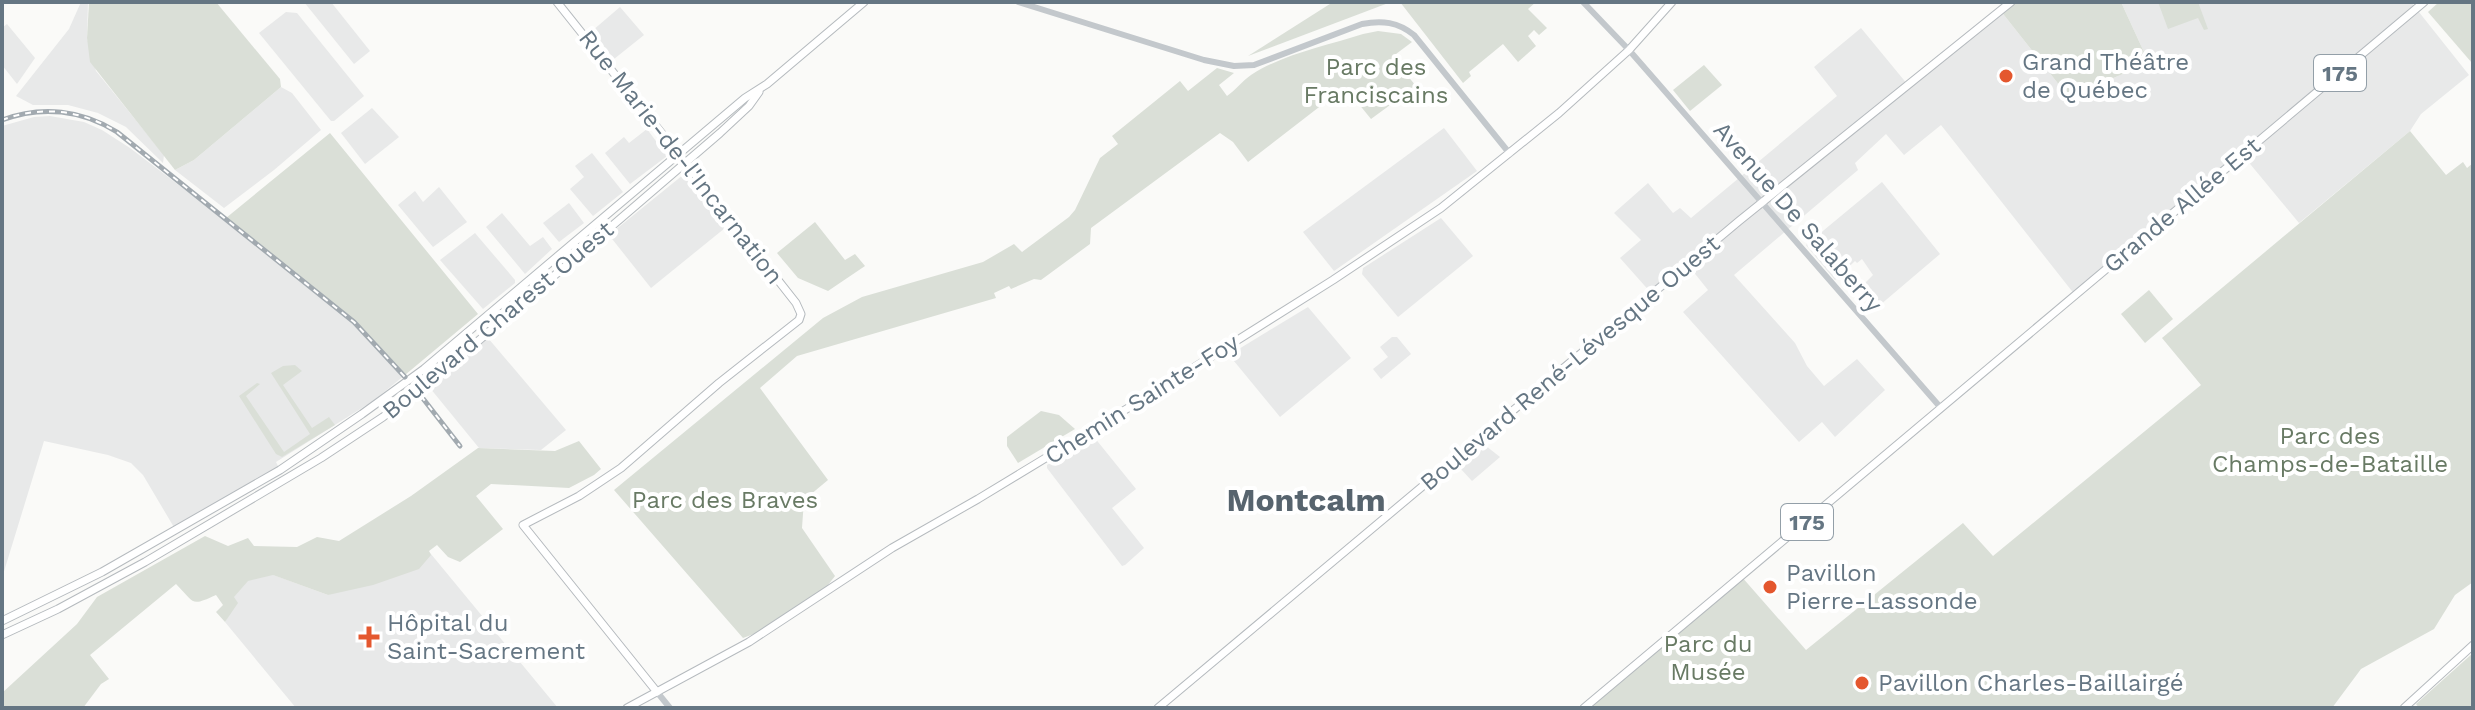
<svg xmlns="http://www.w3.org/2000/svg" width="2475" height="710" font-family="'Work Sans',sans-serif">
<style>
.built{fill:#e8e9e9}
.green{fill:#dadfd7}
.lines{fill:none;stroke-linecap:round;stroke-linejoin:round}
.major-casing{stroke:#b5babe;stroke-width:9}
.minor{stroke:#c3c8cc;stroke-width:6}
.major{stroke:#fff;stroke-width:7}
.rail-casing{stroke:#a2aab0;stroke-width:5}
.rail{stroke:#fff;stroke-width:2;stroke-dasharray:6;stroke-linecap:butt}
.poi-dot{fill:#e4572e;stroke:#fff;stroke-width:3}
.labels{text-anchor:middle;stroke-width:8;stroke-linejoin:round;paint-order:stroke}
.shield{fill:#fff;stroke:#939fa8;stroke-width:2}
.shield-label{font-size:22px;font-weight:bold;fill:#657683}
.poi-label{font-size:24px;fill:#657683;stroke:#fff;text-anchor:start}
.park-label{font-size:24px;fill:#687a64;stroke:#fff}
.street-label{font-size:24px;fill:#657683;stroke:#fff}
.district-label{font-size:32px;font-weight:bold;fill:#57646e;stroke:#fff}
</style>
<rect width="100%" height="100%" fill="#fafaf8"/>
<g class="built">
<path d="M 81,2 L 88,2 L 87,38 L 96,71 L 164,155 L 163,163 L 126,127 L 98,113 L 68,105 L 33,105 L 16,96 L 69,29 Z"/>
<path d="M 304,2 L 331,2 L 370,51 L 354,64 Z"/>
<path d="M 2121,2 L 2411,2 L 2469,75 L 2421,114 L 2410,131 L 2299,223 L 2246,159 L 2134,245 L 2075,295 L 1941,125 L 1904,155 L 1886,134 L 1855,163 L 1858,170 L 1734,275 L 1795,343 L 1807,366 L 1824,386 L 1857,359 L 1885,390 L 1835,437 L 1822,422 L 1799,442 L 1683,312 L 1708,290 L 1688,265 L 1652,294 L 1620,258 L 1641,240 L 1614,213 L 1648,183 L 1673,213 L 1680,208 L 1691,218 L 1837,96 L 1814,67 L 1861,28 L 1908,85 L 2000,10 L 2071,100 L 2080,92 L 2149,63 Z"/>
<path d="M 620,7 L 644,35 L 614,59 L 592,31 Z"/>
<path d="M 286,12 L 297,13 L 364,96 L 334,121 L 331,121 L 259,33 Z"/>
<path d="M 7,24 L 35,58 L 17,84 L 2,65 L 2,28 Z"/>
<path d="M 281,87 L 292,93 L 321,130 L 274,170 L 224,208 L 175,170 L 194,160 Z"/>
<path d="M 372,108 L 399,137 L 365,164 L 341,133 Z"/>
<path d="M 34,117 L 50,116 L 84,122 L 102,130 L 130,148 L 350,315 L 367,339 L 378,343 L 405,375 L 373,401 L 276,462 L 280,470 L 175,529 L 143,475 L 131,463 L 108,455 L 44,441 L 2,578 L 2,126 Z"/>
<path d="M 1444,128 L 1477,171 L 1334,271 L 1303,232 Z"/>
<path d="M 647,129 L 667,156 L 630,184 L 605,153 L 624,137 L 629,143 Z"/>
<path d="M 592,153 L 623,192 L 593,216 L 570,189 L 584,177 L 575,166 Z"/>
<path d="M 683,175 L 725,228 L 651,288 L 609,235 Z"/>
<path d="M 1882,182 L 1940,254 L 1880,305 L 1863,285 L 1873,275 L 1862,259 L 1857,263 L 1855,261 L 1835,280 L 1806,245 Z"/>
<path d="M 439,187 L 467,222 L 433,247 L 398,205 L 415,191 L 423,202 Z"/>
<path d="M 569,203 L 584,223 L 559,242 L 543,223 Z"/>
<path d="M 502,213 L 530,246 L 543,237 L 552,249 L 525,274 L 486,227 Z"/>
<path d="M 1441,218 L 1473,256 L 1398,317 L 1362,274 L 1363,268 Z"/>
<path d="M 475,233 L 515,280 L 515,283 L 483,309 L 440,260 Z"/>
<path d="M 1308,307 L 1351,358 L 1280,417 L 1229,355 Z"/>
<path d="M 1392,337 L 1397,337 L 1411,354 L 1381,379 L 1373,369 L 1388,357 L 1380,347 Z"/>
<path d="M 488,338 L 566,430 L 541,450 L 479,448 L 430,388 Z"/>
<path d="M 1094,437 L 1136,489 L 1112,508 L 1144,548 L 1125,565 L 1122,566 L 1047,468 L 1047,465 Z"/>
<path d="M 1486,446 L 1500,457 L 1472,481 L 1460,468 Z"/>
<path d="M 426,548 L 558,708 L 296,708 L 225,622 L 233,608 L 229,599 L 257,569 L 328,595 Z"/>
</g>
<g class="green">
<path d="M 89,2 L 216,2 L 280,79 L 281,87 L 194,160 L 175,170 L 90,62 L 87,38 Z"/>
<path d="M 1333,2 L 1391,2 L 1248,56 Z"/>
<path d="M 1400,2 L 1536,2 L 1528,9 L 1547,28 L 1539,35 L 1534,30 L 1528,36 L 1536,46 L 1518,62 L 1503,44 L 1469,72 L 1471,76 L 1463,83 Z"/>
<path d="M 2011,2 L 2121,2 L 2149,63 L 2080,92 L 2071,100 L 2000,10 Z"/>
<path d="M 2158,2 L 2198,2 L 2208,29 L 2204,30 L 2198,18 L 2168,29 Z"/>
<path d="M 2439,2 L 2473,2 L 2472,63 L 2428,12 Z"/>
<path d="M 1378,31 L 1401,34 L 1412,42 L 1392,57 L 1416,86 L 1371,119 L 1345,87 L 1248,162 L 1233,142 L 1220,133 L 1091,228 L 1090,244 L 1041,280 L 1034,279 L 1011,289 L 1009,286 L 994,293 L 996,298 L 797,356 L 760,388 L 828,480 L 804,500 L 802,528 L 835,576 L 821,594 L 770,628 L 743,638 L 614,490 L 823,318 L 862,297 L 983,262 L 1014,244 L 1022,252 L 1069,217 L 1075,210 L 1100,158 L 1118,144 L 1112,136 L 1180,81 L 1188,91 L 1217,68 L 1234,73 L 1219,85 L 1227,96 C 1236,90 1242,81 1251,75 C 1283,54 1326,46 1363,34 Z"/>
<path d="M 1704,65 L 1722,85 L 1690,111 L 1673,90 Z"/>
<path d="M 2410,131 L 2446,175 L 2463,162 L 2467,168 L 2473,163 L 2473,582 L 2455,595 L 2434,629 L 2361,669 L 2332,708 L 1584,708 L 1741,576 L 1806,650 L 1963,523 L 1993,556 L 2201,385 L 2162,338 Z"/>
<path d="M 330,133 L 478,314 L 405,375 L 355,321 L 226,218 Z"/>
<path d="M 815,222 L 845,260 L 855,254 L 865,266 L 828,291 L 798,278 L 777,253 Z"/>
<path d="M 2149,290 L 2173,319 L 2145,343 L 2121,314 Z"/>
<path d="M 295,365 L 302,371 L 283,385 L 312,428 L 329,417 L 335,425 L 282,457 L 276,454 L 239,396 L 257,383 L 260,384 L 246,396 L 284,452 L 310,434 L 271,373 L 283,366 Z"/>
<path d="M 1041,411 L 1059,415 L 1075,429 L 1018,463 L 1007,446 L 1007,437 Z"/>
<path d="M 579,441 L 601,469 L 594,475 L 569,488 L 491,484 L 476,496 L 503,529 L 460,562 L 448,557 L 437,545 L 429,551 L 431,555 L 419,569 L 373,585 L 328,595 L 273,575 L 248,581 L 234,597 L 238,603 L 225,622 L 216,612 L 223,605 L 216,595 C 190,607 195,603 176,584 L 90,655 L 109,679 L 101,684 L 83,708 L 2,708 L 2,693 L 77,624 L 97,597 L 205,536 L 228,546 L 248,538 L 254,546 L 297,547 L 317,537 L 339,541 L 411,496 L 478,448 L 555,451 Z"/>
<path d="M 2473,653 L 2473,708 L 2419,708 L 2416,704 Z"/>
</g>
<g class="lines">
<defs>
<g id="major">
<path d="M 557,2 L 679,155"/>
<path d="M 2,621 L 102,572 L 280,470 L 362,414 L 424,369 L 745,98 L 767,84 L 864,2"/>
<path d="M 2,635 L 58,609 L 145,562 L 321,458 L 383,417 L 448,367 L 720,133 L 749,106 L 759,92"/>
<path d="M 657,692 L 523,525 L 579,496 L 621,468 L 719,383 L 799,320 L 801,314 L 796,303 L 685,162"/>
<path d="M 627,708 L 749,642 L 892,548 L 978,499 L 1171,382 L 1333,280 L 1441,208 L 1559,113 L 1629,50 L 1672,2"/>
<path d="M 1158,708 L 1739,221 L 2011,2"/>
<path d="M 1584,708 L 2424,2"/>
<path d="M 2404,708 L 2473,645"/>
</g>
</defs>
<use href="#major" class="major-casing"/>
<g class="minor">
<path d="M 1018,2 L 1204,60 L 1234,66 L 1254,65 L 1362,24 C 1382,20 1398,22 1414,35 L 1510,154"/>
<path d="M 1583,2 L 1629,50 L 1941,408"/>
<path d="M 657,692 L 670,708"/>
</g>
<use href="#major" class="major"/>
<defs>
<g id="rail">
<path d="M 2,120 C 42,105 82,110 117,132 L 354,322 L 405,377"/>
<path d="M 421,396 L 460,446"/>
</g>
</defs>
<use href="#rail" class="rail-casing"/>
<use href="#rail" class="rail"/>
</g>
<g class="poi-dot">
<circle cx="2006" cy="76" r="8"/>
<circle cx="1770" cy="587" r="8"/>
<path d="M365 625h8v8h8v8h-8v8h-8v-8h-8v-8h8z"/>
<circle cx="1862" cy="683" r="8"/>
</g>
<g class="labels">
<g class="shield">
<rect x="2314" y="55" width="52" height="36" rx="6"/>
<rect x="1781" y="504" width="52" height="36" rx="6"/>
</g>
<g class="shield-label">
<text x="2340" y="81">175</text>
<text x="1807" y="530">175</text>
</g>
<g class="poi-label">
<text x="2022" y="70">Grand Théâtre<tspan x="2022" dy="28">de Québec</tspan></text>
<text x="1786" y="581">Pavillon<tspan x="1786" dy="28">Pierre-Lassonde</tspan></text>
<text x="387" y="631">Hôpital du<tspan x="387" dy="28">Saint-Sacrement</tspan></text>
<text x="1878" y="691">Pavillon Charles-Baillairgé</text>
</g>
<g class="park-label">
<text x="1376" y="75">Parc des<tspan x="1376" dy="28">Franciscains</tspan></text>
<text x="2330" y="444">Parc des<tspan x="2330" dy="28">Champs-de-Bataille</tspan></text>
<text x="725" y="508">Parc des Braves</text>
<text x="1708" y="652">Parc du<tspan x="1708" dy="28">Musée</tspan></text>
</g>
<g class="street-label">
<text transform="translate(681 157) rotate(52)" y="8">Rue Marie-de-l'Incarnation</text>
<text transform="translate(2182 205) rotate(-40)" y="8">Grande Allée Est</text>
<text transform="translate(1798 217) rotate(49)" y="8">Avenue De Salaberry</text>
<text transform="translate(498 320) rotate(-40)" y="8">Boulevard Charest Ouest</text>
<text transform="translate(1570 363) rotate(-40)" y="8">Boulevard René-Lévesque Ouest</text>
<text transform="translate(1142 399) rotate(-32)" y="8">Chemin Sainte-Foy</text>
</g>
<g class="district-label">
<text x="1306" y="511">Montcalm</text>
</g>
</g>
<rect width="2475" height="710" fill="none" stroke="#657683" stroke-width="8"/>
</svg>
